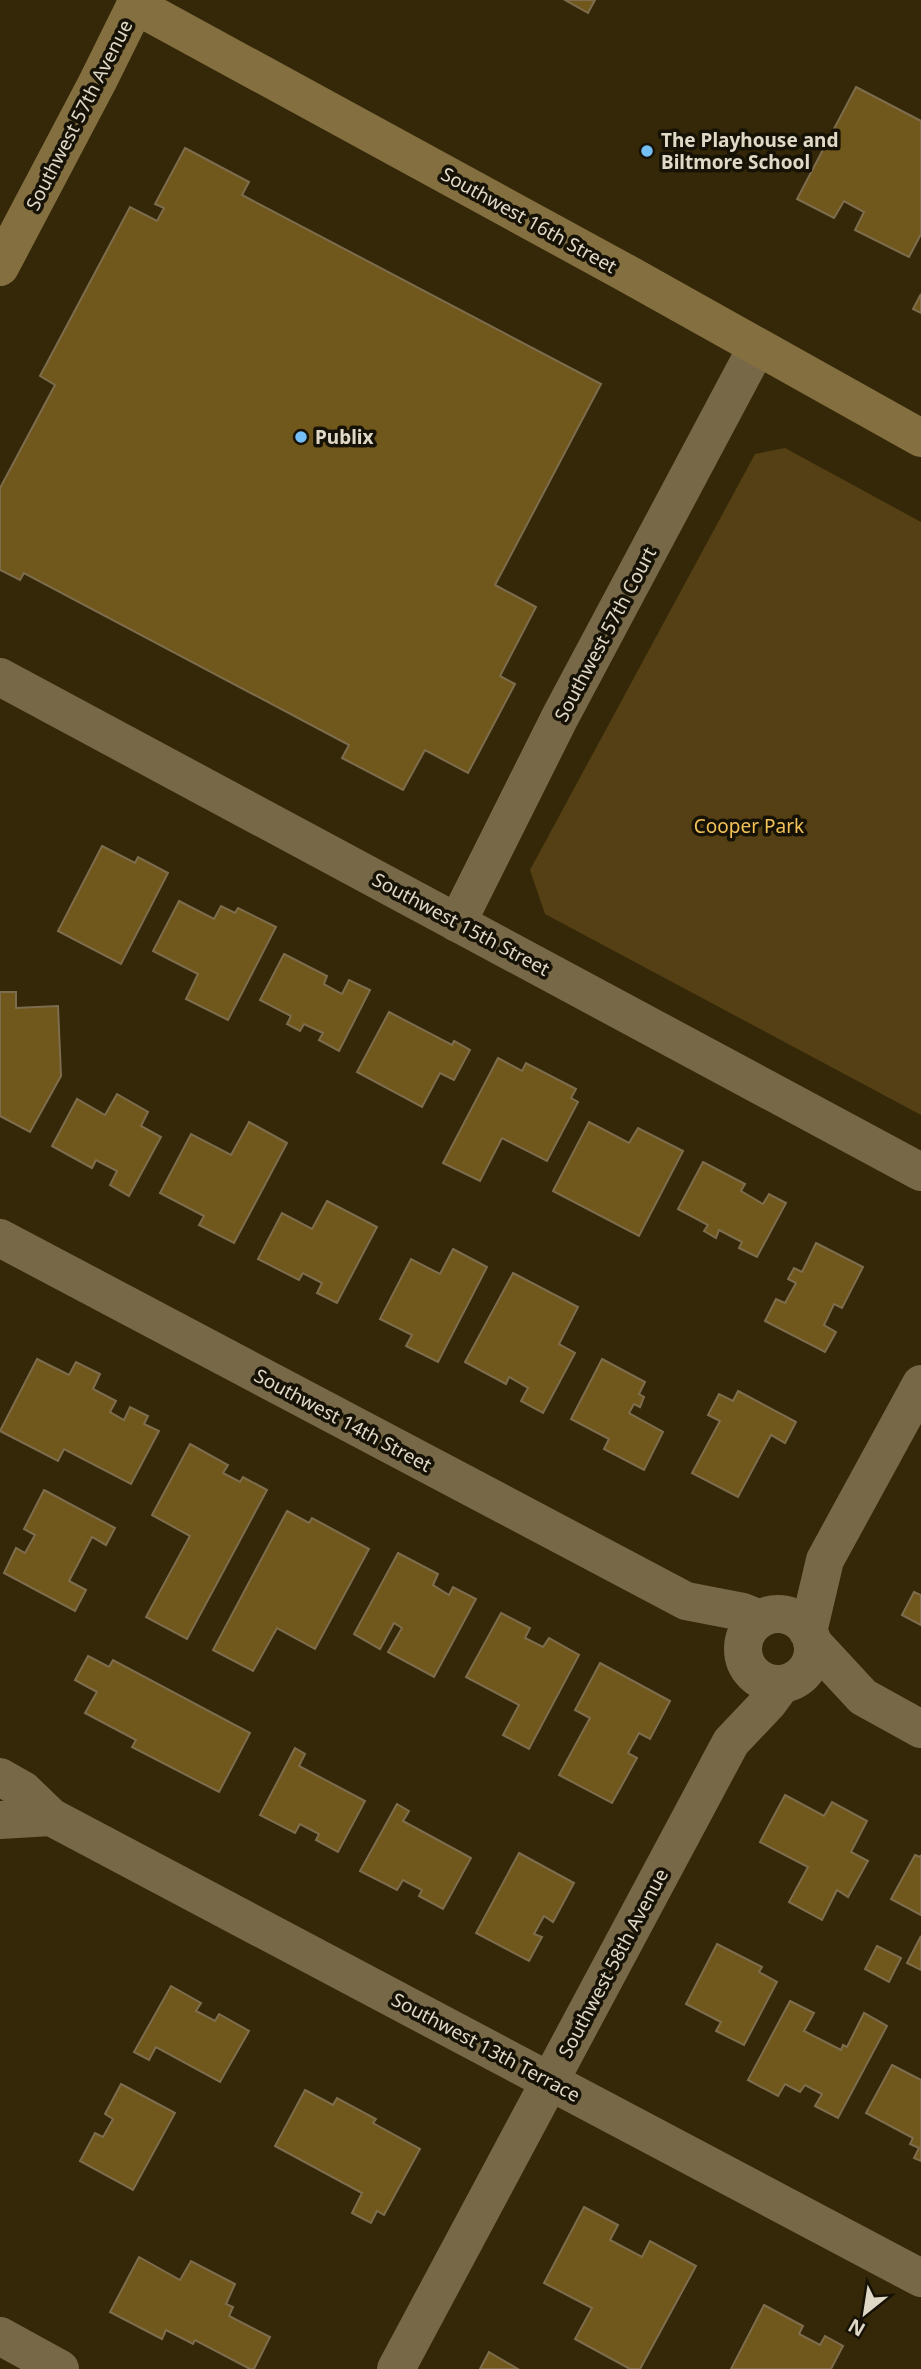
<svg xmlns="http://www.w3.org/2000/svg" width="921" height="2369" font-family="'Noto Sans',sans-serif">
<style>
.green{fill:#544014}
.building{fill:#70571b;stroke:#7d6d4e;stroke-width:2}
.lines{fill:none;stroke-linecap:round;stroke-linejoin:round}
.street{stroke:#776848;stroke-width:38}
.secondary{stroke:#846f40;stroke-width:38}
.poi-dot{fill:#74c0f6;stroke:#171206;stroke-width:2.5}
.labels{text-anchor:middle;stroke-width:7;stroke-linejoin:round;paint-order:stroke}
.street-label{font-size:19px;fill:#e1d9c8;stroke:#171206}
.poi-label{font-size:19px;font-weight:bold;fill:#e1d9c8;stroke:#171206;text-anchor:start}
.park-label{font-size:19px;fill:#f2c259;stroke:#171206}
</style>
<rect width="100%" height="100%" fill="#352808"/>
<path class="green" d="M 785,448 L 921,522 L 921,1115 L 545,914 L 530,870 L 755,454 Z"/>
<g class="building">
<path d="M 565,0 L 595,0 L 588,13 Z"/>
<path d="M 856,87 L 921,121 L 921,234 L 909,257 L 855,230 L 864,212 L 844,201 L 834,218 L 797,199 Z"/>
<path d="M 185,148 L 249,182 L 242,195 L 601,384 L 495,585 L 536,607 L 500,676 L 515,684 L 468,773 L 425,750 L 403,790 L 342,758 L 349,745 L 24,573 L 20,580 L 0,570 L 0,488 L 55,385 L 40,376 L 130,207 L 157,221 L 164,208 L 155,204 Z"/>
<path d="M 921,294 L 921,313 L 913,309 Z"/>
<path d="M 102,846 L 135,863 L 138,857 L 168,873 L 121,964 L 58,931 Z"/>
<path d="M 179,901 L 214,919 L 221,906 L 235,913 L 238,908 L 276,927 L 228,1020 L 186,999 L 198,974 L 153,951 Z"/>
<path d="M 284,954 L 327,976 L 324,984 L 342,994 L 349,980 L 370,990 L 339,1051 L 319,1040 L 323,1033 L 304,1024 L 300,1031 L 287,1024 L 291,1016 L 260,1000 Z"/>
<path d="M 0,992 L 16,992 L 16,1008 L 58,1006 L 61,1076 L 30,1132 L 0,1116 Z"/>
<path d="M 389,1012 L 452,1045 L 454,1041 L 470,1050 L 454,1080 L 440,1073 L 422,1107 L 357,1072 Z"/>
<path d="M 498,1058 L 522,1071 L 526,1063 L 576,1089 L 571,1098 L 578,1102 L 547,1161 L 502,1138 L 480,1181 L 443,1163 Z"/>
<path d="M 117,1094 L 148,1112 L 141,1126 L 161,1137 L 129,1196 L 110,1185 L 117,1171 L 96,1160 L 92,1168 L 52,1146 L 77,1099 L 105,1115 Z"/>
<path d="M 249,1122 L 287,1143 L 234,1243 L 199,1225 L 204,1216 L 160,1193 L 191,1134 L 231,1155 Z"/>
<path d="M 589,1122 L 629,1143 L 638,1128 L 683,1151 L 639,1236 L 553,1191 Z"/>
<path d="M 703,1162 L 745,1184 L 741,1191 L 763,1204 L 769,1194 L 786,1203 L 757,1257 L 739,1248 L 742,1242 L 719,1230 L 716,1238 L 704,1231 L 708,1225 L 678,1209 Z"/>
<path d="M 327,1201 L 377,1227 L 337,1303 L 317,1293 L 322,1283 L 303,1273 L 299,1280 L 258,1259 L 282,1213 L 312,1229 Z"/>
<path d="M 816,1243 L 863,1267 L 842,1308 L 834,1304 L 824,1325 L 836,1332 L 825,1352 L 765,1321 L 776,1299 L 785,1303 L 796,1283 L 788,1279 L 794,1268 L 802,1272 Z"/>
<path d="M 453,1249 L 487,1267 L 438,1362 L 406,1346 L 412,1335 L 380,1319 L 411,1259 L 440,1274 Z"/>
<path d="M 513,1273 L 578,1307 L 559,1344 L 575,1353 L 543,1413 L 521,1401 L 528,1388 L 509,1377 L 506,1384 L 465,1362 Z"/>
<path d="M 37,1359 L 69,1375 L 76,1362 L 100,1374 L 93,1389 L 116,1401 L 110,1412 L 124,1420 L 130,1407 L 148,1416 L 144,1424 L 159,1431 L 131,1484 L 64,1449 L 58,1461 L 0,1431 Z"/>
<path d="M 602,1359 L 645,1382 L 639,1394 L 644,1397 L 640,1407 L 634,1404 L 629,1413 L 663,1432 L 644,1470 L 604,1449 L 609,1439 L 571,1419 Z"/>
<path d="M 738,1391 L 796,1422 L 785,1443 L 771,1435 L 738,1497 L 692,1473 L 720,1421 L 708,1415 L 719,1394 L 733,1401 Z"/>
<path d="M 190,1444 L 228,1465 L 223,1473 L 240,1482 L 243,1477 L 267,1490 L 187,1639 L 146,1617 L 190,1536 L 152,1515 Z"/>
<path d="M 44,1490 L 115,1528 L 106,1545 L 92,1537 L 69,1581 L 86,1590 L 75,1611 L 4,1573 L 16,1548 L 25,1553 L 35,1535 L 24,1529 Z"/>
<path d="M 287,1511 L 309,1523 L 312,1518 L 369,1549 L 315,1649 L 277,1628 L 253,1671 L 213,1650 Z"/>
<path d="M 398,1553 L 438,1574 L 433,1585 L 449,1595 L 453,1587 L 476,1599 L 434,1677 L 388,1652 L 402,1628 L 394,1623 L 380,1649 L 354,1634 Z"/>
<path d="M 914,1592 L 921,1595 L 921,1625 L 902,1615 Z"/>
<path d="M 501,1613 L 530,1628 L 525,1638 L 543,1647 L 549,1638 L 579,1655 L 529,1749 L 503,1735 L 519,1705 L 466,1677 Z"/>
<path d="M 88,1656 L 109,1667 L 113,1660 L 250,1733 L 219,1792 L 132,1747 L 136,1740 L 85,1713 L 97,1692 L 75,1680 Z"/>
<path d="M 600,1663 L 670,1701 L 650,1739 L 639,1733 L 628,1753 L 637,1758 L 612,1803 L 559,1775 L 590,1718 L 575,1710 Z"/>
<path d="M 295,1748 L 305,1754 L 299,1766 L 365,1801 L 338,1852 L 316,1840 L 319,1834 L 300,1824 L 295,1833 L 260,1815 Z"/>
<path d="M 785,1795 L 824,1816 L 832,1802 L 867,1821 L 851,1852 L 868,1861 L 848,1897 L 837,1890 L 822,1920 L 789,1902 L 808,1867 L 760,1842 Z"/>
<path d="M 397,1804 L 409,1811 L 403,1821 L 471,1858 L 443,1909 L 419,1896 L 422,1890 L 403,1880 L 397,1890 L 360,1871 Z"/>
<path d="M 519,1853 L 574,1883 L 553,1922 L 544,1916 L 534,1934 L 542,1937 L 529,1961 L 476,1933 Z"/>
<path d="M 915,1855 L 920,1857 L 921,1855 L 921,1915 L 891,1899 Z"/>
<path d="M 921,1936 L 921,1970 L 907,1963 Z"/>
<path d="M 717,1944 L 762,1967 L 759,1972 L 777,1982 L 744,2045 L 716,2031 L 721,2022 L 686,2004 Z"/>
<path d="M 877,1946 L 901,1958 L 889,1982 L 865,1969 Z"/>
<path d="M 171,1986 L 201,2003 L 196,2011 L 215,2021 L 219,2014 L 249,2031 L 220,2082 L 156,2047 L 149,2060 L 134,2052 Z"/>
<path d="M 790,2001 L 814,2013 L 804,2031 L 841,2050 L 843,2045 L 847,2047 L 864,2013 L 887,2026 L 838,2118 L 815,2106 L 822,2094 L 805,2085 L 800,2092 L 785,2084 L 778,2096 L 748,2080 Z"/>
<path d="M 892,2065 L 921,2080 L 921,2161 L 914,2158 L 919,2148 L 910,2144 L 913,2138 L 866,2113 Z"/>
<path d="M 121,2084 L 175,2113 L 133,2190 L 80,2161 L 95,2133 L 103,2137 L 113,2119 L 105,2114 Z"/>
<path d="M 305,2090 L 333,2105 L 337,2098 L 376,2119 L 373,2123 L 420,2149 L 384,2215 L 377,2211 L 371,2223 L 352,2213 L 362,2193 L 275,2146 Z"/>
<path d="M 584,2207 L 618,2225 L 610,2240 L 642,2257 L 650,2241 L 696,2266 L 640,2369 L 630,2369 L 575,2339 L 592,2308 L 544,2283 Z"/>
<path d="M 139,2257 L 180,2280 L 191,2261 L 235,2284 L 226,2304 L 233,2307 L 229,2316 L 270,2337 L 254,2369 L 250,2369 L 195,2340 L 193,2344 L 166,2330 L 162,2339 L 110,2312 Z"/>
<path d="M 764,2305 L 803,2326 L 799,2334 L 820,2345 L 825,2336 L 843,2346 L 831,2369 L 731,2369 Z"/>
<path d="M 489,2352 L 518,2369 L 480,2369 Z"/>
</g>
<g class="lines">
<g class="street">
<path d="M 0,677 L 921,1172"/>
<path d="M 457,923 L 560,717 L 757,347"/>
<path d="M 0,1238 L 686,1601 L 743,1612 L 760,1619"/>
<circle cx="778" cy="1649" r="35"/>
<path d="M 808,1632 L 825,1560 L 921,1384"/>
<path d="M 812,1642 L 863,1697 L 921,1729"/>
<path d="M 0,1777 L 23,1790 L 51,1817 L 921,2278"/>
<path d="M 0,1820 L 51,1817"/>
<path d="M 0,2336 L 60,2369"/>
<path d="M 396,2369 L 731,1742 L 768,1703 L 782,1684"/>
</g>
<g class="secondary">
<path d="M 135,5 L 626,273 L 921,438"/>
<path d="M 0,267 L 98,81 L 138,0"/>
</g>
</g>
<g class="poi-dot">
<circle cx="647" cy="151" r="7"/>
<circle cx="301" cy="437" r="7"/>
</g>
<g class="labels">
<g class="street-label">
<text transform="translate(79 115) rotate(-63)" y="7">Southwest 57th Avenue</text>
<text transform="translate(529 220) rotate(29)" y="7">Southwest 16th Street</text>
<text transform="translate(605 634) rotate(-62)" y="7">Southwest 57th Court</text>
<text transform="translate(461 924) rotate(28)" y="7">Southwest 15th Street</text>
<text transform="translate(343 1420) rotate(28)" y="7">Southwest 14th Street</text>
<text transform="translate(613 1963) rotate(-62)" y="7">Southwest 58th Avenue</text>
<text transform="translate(486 2047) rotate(28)" y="7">Southwest 13th Terrace</text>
</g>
<g class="poi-label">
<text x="661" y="147">The Playhouse and<tspan x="661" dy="22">Biltmore School</tspan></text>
<text x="315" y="444">Publix</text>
</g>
<g class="park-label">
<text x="749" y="833">Cooper Park</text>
</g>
</g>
<g transform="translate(865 2313) rotate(210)" stroke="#171206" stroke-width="5" paint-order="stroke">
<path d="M0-5L12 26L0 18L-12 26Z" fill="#e1d9c8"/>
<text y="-10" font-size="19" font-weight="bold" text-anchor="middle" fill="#e1d9c8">N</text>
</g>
</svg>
